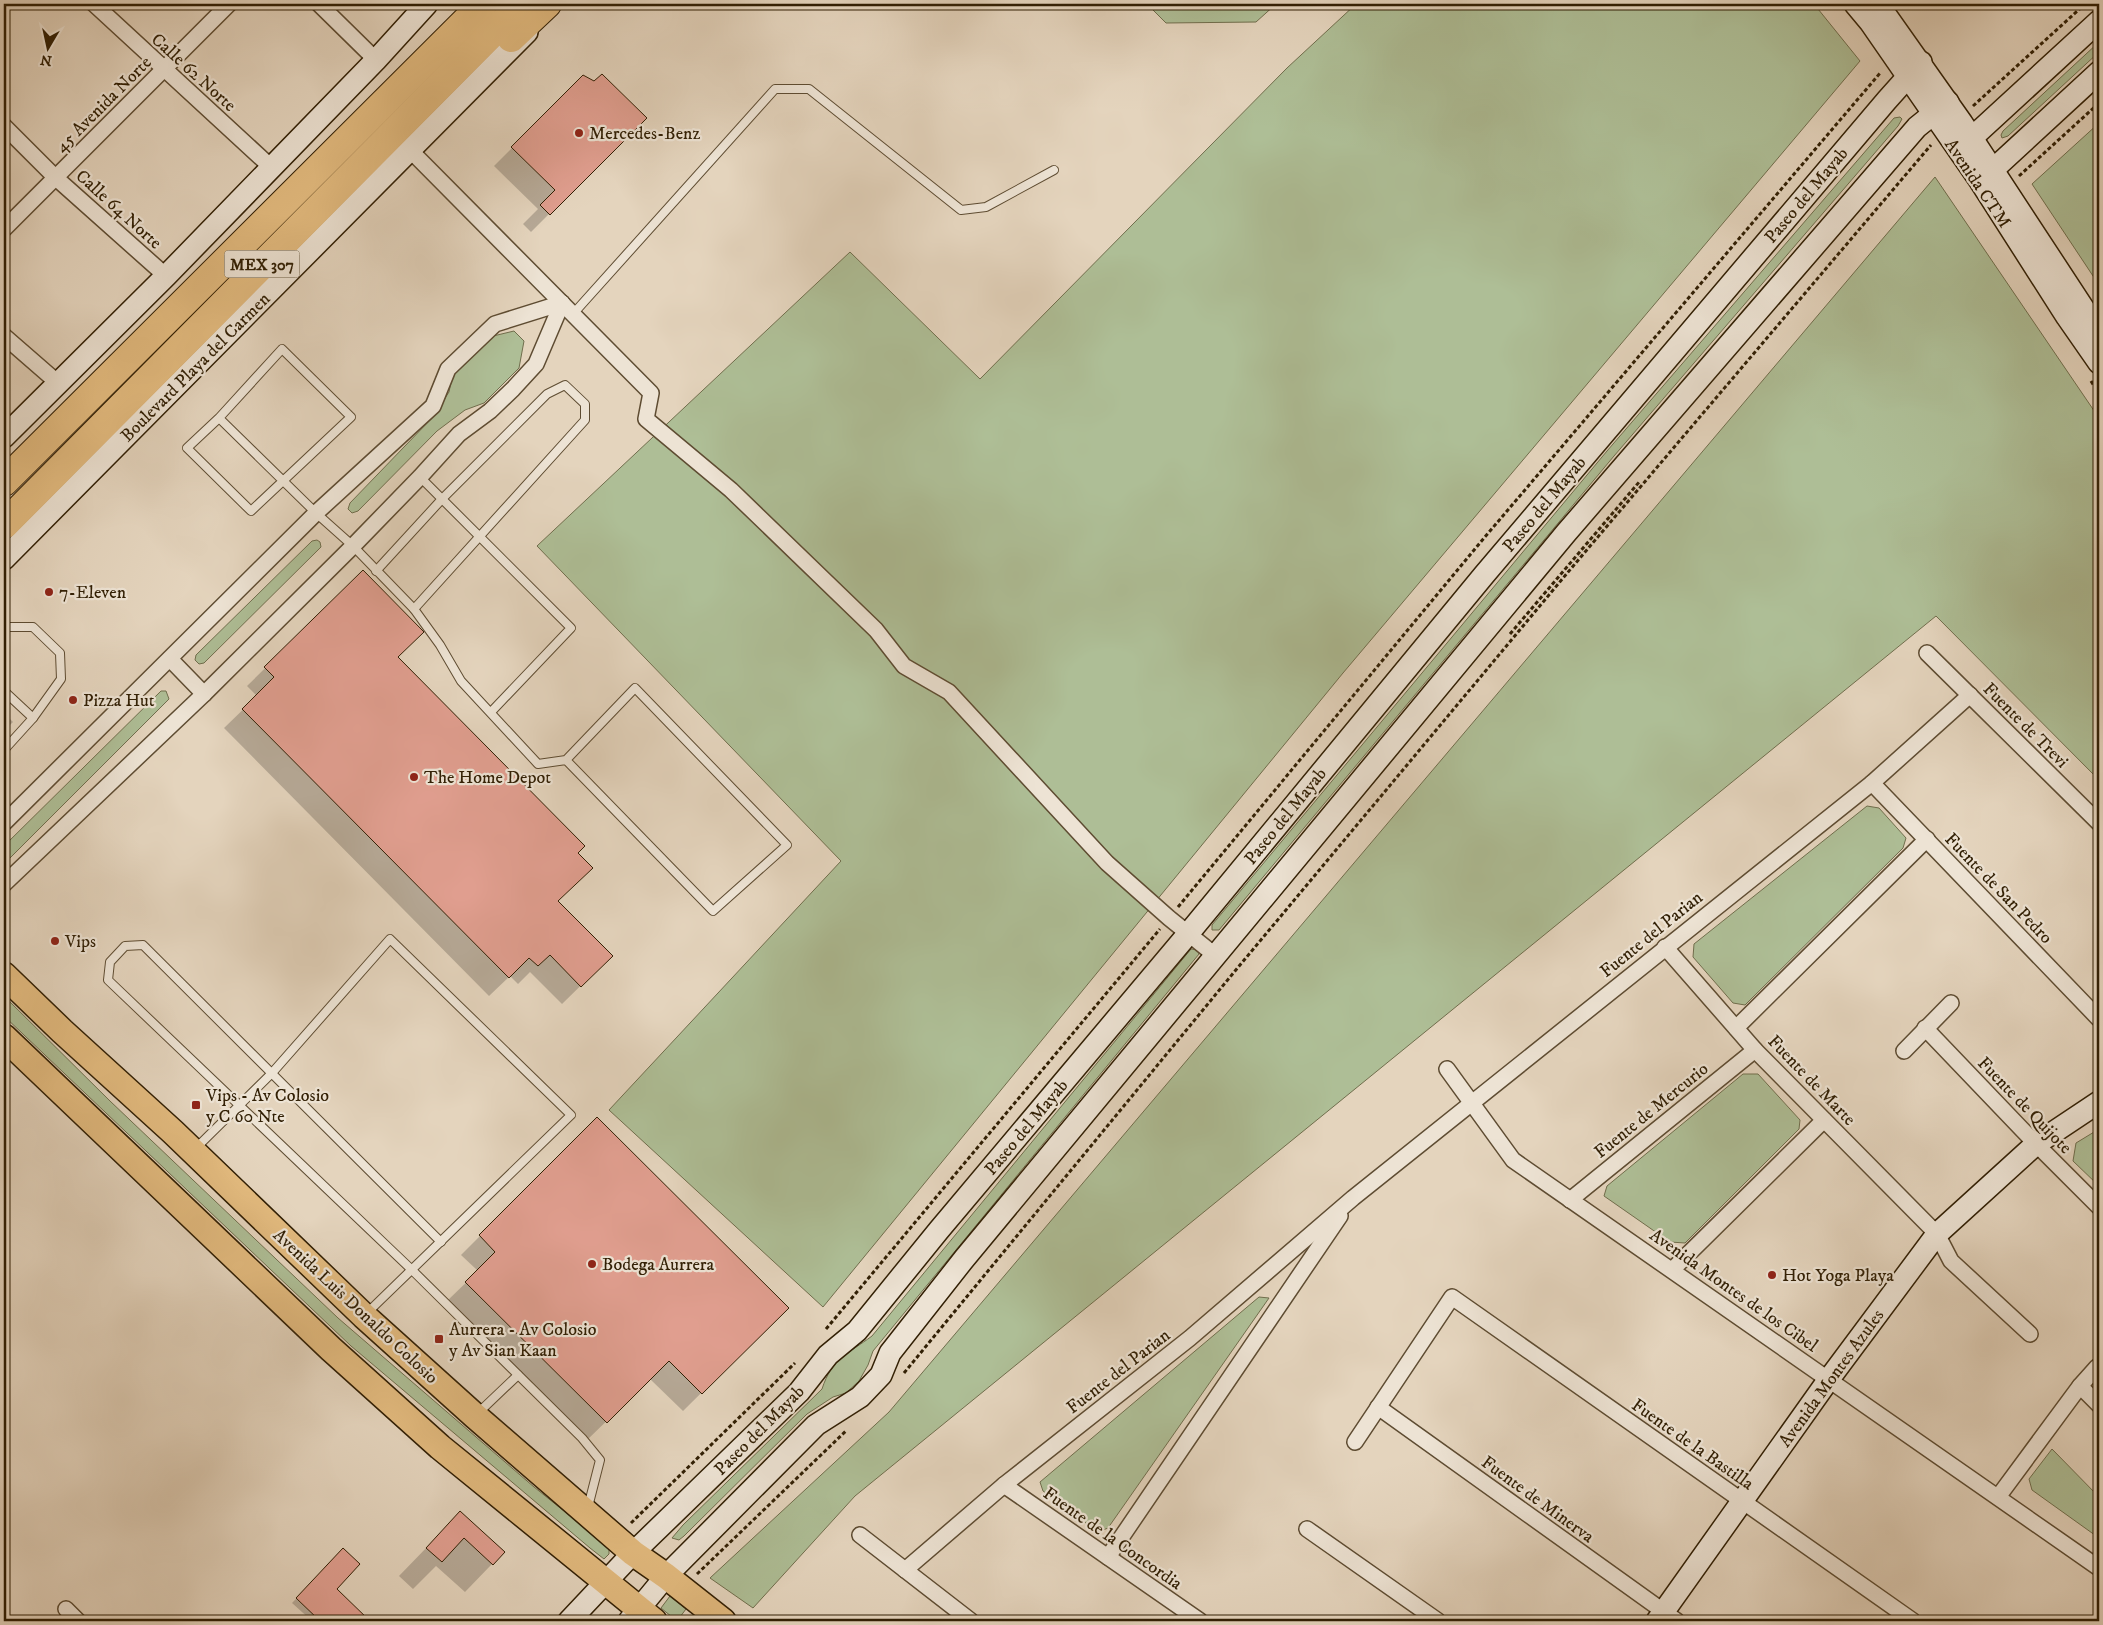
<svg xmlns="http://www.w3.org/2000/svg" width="2103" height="1625" font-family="'IM FELL DW Pica',serif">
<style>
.green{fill:#aebe96;stroke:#706e4d}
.shadow{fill:#0003}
.building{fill:#e09e8f;stroke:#311f04}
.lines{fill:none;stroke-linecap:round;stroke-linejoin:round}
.lane-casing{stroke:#5e4c32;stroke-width:10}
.street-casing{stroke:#5e4c32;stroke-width:18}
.secondary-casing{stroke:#311f04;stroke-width:24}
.primary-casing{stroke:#311f04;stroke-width:28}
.highway-casing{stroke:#311f04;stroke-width:30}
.path{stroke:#311f04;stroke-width:3;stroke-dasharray:4 2.5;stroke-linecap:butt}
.lane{stroke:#ede3d4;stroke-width:8}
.street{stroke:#ede3d4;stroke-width:15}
.secondary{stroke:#ede3d4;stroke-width:21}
.primary{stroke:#e2ba7e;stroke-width:25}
.highway{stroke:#e2ba7e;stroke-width:28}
.poi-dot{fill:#8f2418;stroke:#ede3d4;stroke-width:2}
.labels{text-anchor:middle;stroke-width:4.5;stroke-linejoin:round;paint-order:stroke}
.shield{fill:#ede3d4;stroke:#695a42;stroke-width:1}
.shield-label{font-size:16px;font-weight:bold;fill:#311f04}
.street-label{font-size:18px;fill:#311f04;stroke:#ede3d4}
.poi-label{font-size:18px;fill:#311f04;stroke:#ede3d4;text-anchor:start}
</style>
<rect width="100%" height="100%" fill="#e4d4bd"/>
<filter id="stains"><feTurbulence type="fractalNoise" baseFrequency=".004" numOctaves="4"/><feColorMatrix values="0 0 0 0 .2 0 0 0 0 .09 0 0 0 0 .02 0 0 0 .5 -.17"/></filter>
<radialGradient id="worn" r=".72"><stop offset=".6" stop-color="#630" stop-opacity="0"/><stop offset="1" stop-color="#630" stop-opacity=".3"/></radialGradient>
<g class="green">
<path d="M 1147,4 L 1276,4 L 1256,22 L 1166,23 Z"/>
<path d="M 1356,4 L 1814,4 L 1860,61 L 1343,673 L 823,1307 L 609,1110 L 841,861 L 537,546 L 850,252 L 980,379 L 1287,68 Z"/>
<path d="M 2099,42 L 2099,52 L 2008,136 L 2002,138 L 2001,135 L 2003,131 Z"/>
<path d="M 1900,117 L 1902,119 L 1898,126 L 1614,456 L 1219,930 L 1212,930 L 1212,925 L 1607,451 L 1894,118 Z"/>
<path d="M 2099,123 L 2099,285 L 2032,184 Z"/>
<path d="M 1935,177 L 2099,418 L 2099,780 L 1936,616 L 855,1496 L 753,1608 L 710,1578 L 889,1412 Z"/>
<path d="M 514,331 L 524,341 L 519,368 L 484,403 L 465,410 L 437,431 L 358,511 L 352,513 L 348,509 L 350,503 L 432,418 L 449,392 L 453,373 L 489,337 Z"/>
<path d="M 317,540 L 320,542 L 321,547 L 204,663 L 199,664 L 195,660 L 196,655 L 312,541 Z"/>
<path d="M 161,691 L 166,691 L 169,699 L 4,864 L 4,846 Z"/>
<path d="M 1867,806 L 1879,808 L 1906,838 L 1903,848 L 1745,1005 L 1733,1003 L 1693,957 L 1694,944 Z"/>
<path d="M 1191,949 L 1198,950 L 1199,954 L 873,1351 L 868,1365 L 859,1381 L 846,1393 L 833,1397 L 807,1414 L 684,1536 L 679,1540 L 672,1538 L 683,1525 L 822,1389 C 832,1358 848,1354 872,1336 Z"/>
<path d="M 4,996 L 110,1101 L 338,1318 L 534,1487 L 609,1547 L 609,1554 L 604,1559 L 590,1548 L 351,1346 L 4,1016 Z"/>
<path d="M 1743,1074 L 1758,1074 L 1800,1120 L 1799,1129 L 1685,1243 L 1670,1242 L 1604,1196 L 1607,1186 Z"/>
<path d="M 2099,1129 L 2099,1186 L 2073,1161 L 2076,1143 Z"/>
<path d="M 1259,1297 L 1269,1298 L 1108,1528 L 1098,1532 L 1043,1491 L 1040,1482 Z"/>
<path d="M 2052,1449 L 2099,1497 L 2099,1538 L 2032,1490 L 2029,1479 Z"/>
<path d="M 670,1596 L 686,1609 L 677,1621 L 661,1608 Z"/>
</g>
<g class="shadow">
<path d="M 584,76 L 645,118 L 531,232 L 523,224 L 538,209 L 494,166 Z"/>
<path d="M 363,572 L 397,657 L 576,853 L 557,902 L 611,956 L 562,1004 L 530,972 L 518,984 L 510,976 L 489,996 L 224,728 L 257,696 L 247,686 Z"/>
<path d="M 4,713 L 13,722 L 4,731 Z"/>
<path d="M 597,1119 L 787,1308 L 683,1411 L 650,1379 L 587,1440 L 447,1301 L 478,1271 L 461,1255 Z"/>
<path d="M 460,1513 L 492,1564 L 465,1592 L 436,1566 L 413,1589 L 399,1576 Z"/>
<path d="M 343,1550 L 335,1589 L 369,1621 L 312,1621 L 292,1603 Z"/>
</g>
<g class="building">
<path d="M 602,74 L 647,118 L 550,215 L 540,205 L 555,190 L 511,147 L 583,75 L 594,81 Z"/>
<path d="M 363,570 L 424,632 L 398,657 L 585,846 L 578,853 L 593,868 L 558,901 L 613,956 L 581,987 L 550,955 L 538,966 L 529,958 L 509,978 L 242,709 L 274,677 L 264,667 Z"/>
<path d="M 597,1117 L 789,1308 L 702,1394 L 669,1361 L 607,1423 L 465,1282 L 495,1252 L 479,1235 Z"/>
<path d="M 460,1511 L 505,1552 L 493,1565 L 464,1538 L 442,1562 L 426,1548 Z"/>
<path d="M 343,1548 L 360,1564 L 337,1589 L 370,1621 L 320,1621 L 296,1598 Z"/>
</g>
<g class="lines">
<defs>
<g id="lane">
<path d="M 573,314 L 775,89 L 809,89 L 961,210 L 986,207 L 1054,170"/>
<path d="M 219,418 L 187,448 L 251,511 L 351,417 L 282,349 L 219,418 L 316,513 L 353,546 L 414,609 L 440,645 L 461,681 L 538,764 L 566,760 L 713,911 L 787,845 L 635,688 L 566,760"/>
<path d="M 420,477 L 571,628 L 491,712"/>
<path d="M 376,571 L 442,499 L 547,394 L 565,385 L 585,404 L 585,420 L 414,609"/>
<path d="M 4,627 L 33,627 L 60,653 L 61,679 L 33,718"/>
<path d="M 4,691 L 33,718 L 4,750"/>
<path d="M 195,1149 L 272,1073 L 390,939 L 571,1115 L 367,1313"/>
<path d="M 441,1242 L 143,945 L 125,946 L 110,962 L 108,980 L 412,1270 L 582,1438 L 600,1460 L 588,1507"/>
<path d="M 478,1413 L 518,1375"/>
</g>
<g id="street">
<path d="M 94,4 L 271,167"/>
<path d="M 319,4 L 376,60"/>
<path d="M 4,126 L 56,178 L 166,276"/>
<path d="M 410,150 L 651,393 L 646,419 L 731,490 L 876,630 L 904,666 L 949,692 L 1107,863 L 1169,918 L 1216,956"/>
<path d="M 4,229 L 229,4"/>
<path d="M 4,336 L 58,383"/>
<path d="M 1927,653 L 2099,823"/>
<path d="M 170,659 L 204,694"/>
<path d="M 1872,783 L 2099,1019"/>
<path d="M 4,823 L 316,513 L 433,406 L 448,369 L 495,324 L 562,303"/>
<path d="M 4,884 L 204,694 L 353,546 L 420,477 L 459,434 L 490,411 L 513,389 L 536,364 L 562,303"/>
<path d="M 1665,947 L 1755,1050 L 1937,1234 L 1951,1261 L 2030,1334"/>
<path d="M 1736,1028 L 1927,839"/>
<path d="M 1925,1028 L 2036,1144 L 2099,1207"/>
<path d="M 1904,1051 L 1951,1003"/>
<path d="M 1447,1069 L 1513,1160 L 2099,1568"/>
<path d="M 1570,1200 L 1755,1050"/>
<path d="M 1672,1270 L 1824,1120"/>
<path d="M 2080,1386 L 2099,1405"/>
<path d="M 1378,1407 L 1677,1621"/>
<path d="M 1355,1442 L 1452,1297 L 1913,1621"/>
<path d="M 1004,1485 L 1200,1621"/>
<path d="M 1998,1497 L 2080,1386 L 2097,1367"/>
<path d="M 1307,1529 L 1438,1621"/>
<path d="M 860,1535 L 971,1621"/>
<path d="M 1108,1557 L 1340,1216"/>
<path d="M 905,1570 L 1004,1485 L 1190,1338 L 1353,1198 L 1872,783 L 1970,695"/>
<path d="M 66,1609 L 78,1621"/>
</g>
<g id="secondary">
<path d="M 1855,4 L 1870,22 L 1980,181 L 2067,317 L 2099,363"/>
<path d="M 1878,4 L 1962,123 L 2099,332"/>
<path d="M 1963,146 L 2099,21"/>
<path d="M 1984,178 L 2099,72"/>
<path d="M 4,437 L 166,276 L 376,60 L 427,4"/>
<path d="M 4,559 L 527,32"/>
<path d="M 569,1621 L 633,1553 L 799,1392 L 828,1355 L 857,1331 L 939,1230 L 1188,934 L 1484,575 L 1887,100 L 1921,62"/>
<path d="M 629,1621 L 666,1576 L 816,1425 L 860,1397 L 881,1375 L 890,1353 L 964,1259 L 1566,533 L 1917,127 L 1948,102"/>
<path d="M 1657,1621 L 1829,1379 L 1937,1234 L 2036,1144 L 2099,1102"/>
</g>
<g id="primary">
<path d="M 4,975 L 62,1031 L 173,1132 L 364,1316 L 475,1416 L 633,1553 L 666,1576 L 723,1621"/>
<path d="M 4,1037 L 331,1349 L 440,1447 L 654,1621"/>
</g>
<g id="highway">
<path d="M 511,38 L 547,4"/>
<path d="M 4,482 L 483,4"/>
<path d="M 4,525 L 521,4"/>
</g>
</defs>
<use href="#lane" class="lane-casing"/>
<use href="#street" class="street-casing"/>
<use href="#secondary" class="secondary-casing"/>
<use href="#primary" class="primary-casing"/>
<use href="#highway" class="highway-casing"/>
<g class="path">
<path d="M 1973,106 L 2085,4"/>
<path d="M 2019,176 L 2099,103"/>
<path d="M 2091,381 L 2099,394"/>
<path d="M 1510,634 L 1640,481"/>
<path d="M 1178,907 L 1484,538 L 1881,72"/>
<path d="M 826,1329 L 1160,929"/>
<path d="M 904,1373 L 1235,971 L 1574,565 L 1931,145"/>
<path d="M 631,1523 L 795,1363"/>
<path d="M 697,1574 L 847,1430"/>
</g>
<use href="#lane" class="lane"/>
<use href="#street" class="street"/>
<use href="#secondary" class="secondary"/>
<use href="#primary" class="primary"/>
<use href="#highway" class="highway"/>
</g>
<g class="poi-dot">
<circle cx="579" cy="133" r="5"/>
<circle cx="49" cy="592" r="5"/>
<circle cx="73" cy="700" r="5"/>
<circle cx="414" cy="777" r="5"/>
<circle cx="55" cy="941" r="5"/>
<rect x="191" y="1100" width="10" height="10" rx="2.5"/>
<circle cx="592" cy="1264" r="5"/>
<circle cx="1772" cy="1275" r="5"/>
<rect x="434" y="1334" width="10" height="10" rx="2.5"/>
</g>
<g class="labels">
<rect class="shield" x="224.5" y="250.5" width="75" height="27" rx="4"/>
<g class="shield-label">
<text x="262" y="270">MEX 307</text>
</g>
<g class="street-label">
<text transform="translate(194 72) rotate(42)" y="6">Calle 62 Norte</text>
<text transform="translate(103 104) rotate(-45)" y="6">45 Avenida Norte</text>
<text transform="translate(1978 183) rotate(56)" y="6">Avenida CTM</text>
<text transform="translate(1806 195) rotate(-50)" y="6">Paseo del Mayab</text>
<text transform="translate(119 209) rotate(42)" y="6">Calle 64 Norte</text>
<text transform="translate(195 367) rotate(-45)" y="6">Boulevard Playa del Carmen</text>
<text transform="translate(1544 504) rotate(-50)" y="6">Paseo del Mayab</text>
<text transform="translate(2026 725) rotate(45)" y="6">Fuente de Trevi</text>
<text transform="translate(1285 816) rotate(-51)" y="6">Paseo del Mayab</text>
<text transform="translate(1999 888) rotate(46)" y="6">Fuente de San Pedro</text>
<text transform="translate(1651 934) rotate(-39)" y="6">Fuente del Parian</text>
<text transform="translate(1812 1080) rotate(46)" y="6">Fuente de Marte</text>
<text transform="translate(2025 1105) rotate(46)" y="6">Fuente de Quijote</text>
<text transform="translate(1651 1110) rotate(-39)" y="6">Fuente de Mercurio</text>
<text transform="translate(1026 1127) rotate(-50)" y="6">Paseo del Mayab</text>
<text transform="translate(1734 1290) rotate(35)" y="6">Avenida Montes de los Cibel</text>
<text transform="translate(356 1306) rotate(43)" y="6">Avenida Luis Donaldo Colosio</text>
<text transform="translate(1118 1371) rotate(-38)" y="6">Fuente del Parian</text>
<text transform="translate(1831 1378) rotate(-54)" y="6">Avenida Montes Azules</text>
<text transform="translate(759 1430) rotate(-45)" y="6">Paseo del Mayab</text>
<text transform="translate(1693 1444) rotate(35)" y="6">Fuente de la Bastilla</text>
<text transform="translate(1538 1499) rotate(36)" y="6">Fuente de Minerva</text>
<text transform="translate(1113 1538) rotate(35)" y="6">Fuente de la Concordia</text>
</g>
<g class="poi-label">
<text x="589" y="139">Mercedes-Benz</text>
<text x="59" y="598">7-Eleven</text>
<text x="83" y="706">Pizza Hut</text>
<text x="424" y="783">The Home Depot</text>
<text x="65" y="947">Vips</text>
<text x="206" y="1101">Vips - Av Colosio<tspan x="206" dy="21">y C 60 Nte</tspan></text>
<text x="602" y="1270">Bodega Aurrera</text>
<text x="1782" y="1281">Hot Yoga Playa</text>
<text x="449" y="1335">Aurrera - Av Colosio<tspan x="449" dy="21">y Av Sian Kaan</tspan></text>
</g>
</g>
<rect width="2103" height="1625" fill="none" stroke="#e4d4bd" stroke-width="20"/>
<rect x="5" y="5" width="2093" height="1615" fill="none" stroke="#311f04" stroke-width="2.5"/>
<rect x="10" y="10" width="2083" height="1605" fill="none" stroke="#311f04"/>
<g transform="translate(48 48) rotate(189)" stroke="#ede3d4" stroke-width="4" paint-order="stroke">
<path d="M0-4L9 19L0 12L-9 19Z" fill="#311f04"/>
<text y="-8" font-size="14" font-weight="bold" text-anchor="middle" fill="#311f04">N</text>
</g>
<rect width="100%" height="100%" filter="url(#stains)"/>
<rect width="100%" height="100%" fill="url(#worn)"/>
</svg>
